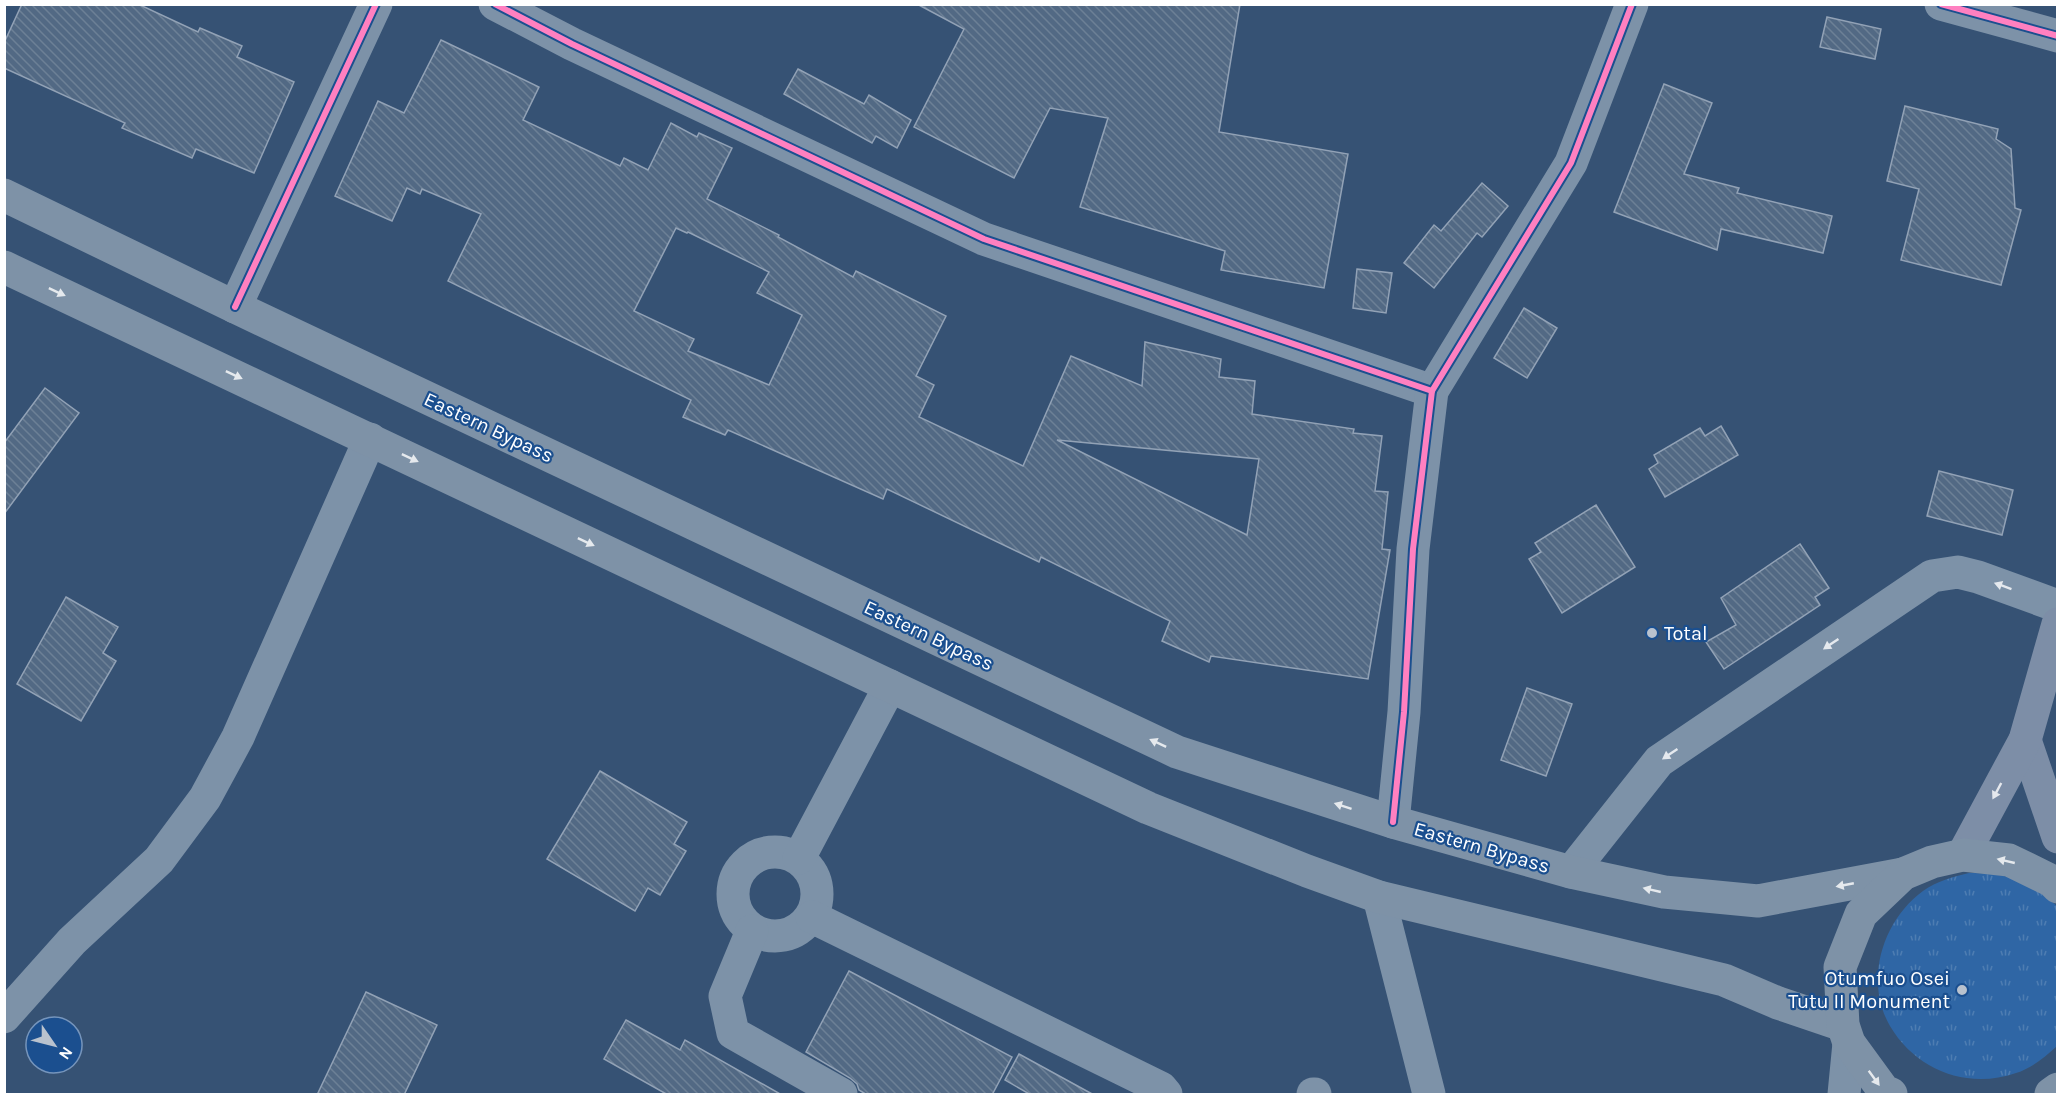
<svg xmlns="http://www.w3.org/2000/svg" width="2062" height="1099" font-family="Karla,sans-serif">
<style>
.grass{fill:url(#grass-tufts)}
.building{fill:url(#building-back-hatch);stroke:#92a2b6;stroke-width:1.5;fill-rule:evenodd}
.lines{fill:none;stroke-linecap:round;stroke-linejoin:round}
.minor{stroke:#7d92a8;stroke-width:33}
.major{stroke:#7d8ea7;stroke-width:33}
.highway{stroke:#7e92a7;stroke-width:33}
.cycleway-casing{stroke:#1b4f8f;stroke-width:10}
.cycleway{stroke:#ff80c0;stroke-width:6}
.oneway{fill:#e5e9ed}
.oneway2{fill:#e5e9ee}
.oneway3{fill:#e5e8ed}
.poi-dot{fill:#b9c2ce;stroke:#1b4f8f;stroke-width:2}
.labels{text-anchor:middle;stroke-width:4.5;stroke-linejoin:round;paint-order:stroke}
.street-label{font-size:20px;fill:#fff;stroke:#1b4f8f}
.poi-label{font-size:20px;fill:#fff;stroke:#1b4f8f;text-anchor:start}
</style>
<defs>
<pattern id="grass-tufts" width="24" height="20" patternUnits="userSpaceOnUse" patternTransform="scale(1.5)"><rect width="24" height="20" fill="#2f66a5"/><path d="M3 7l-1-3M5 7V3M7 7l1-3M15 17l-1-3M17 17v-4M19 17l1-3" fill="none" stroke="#4e7db2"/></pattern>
<pattern id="building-back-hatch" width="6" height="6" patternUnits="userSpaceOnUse" patternTransform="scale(1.5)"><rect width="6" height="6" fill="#526984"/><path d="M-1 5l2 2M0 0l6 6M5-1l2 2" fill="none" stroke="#6c8096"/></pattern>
</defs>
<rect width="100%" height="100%" fill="#365274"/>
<path class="grass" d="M 1969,873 C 2009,873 2027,880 2057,906 L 2057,1046 C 2045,1057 2032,1068 2016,1073 C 1967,1090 1916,1070 1890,1026 C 1864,981 1882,921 1923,891 C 1937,881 1953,877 1969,873 Z"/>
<g class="building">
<path d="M 22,4 L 138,4 L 198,32 L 200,28 L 242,46 L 237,57 L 294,82 L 254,173 L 196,149 L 192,158 L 122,128 L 125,123 L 4,68 L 4,43 Z"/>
<path d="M 917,4 L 1240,4 L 1219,132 L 1348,154 L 1324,288 L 1221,270 L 1225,251 L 1080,207 L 1108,118 L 1050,108 L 1014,178 L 914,127 L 964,29 Z"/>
<path d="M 1827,17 L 1881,29 L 1875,59 L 1820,47 Z"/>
<path d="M 441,40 L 539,87 L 523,120 L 620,166 L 624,158 L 648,170 L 671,123 L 697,137 L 699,133 L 732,148 L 707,199 L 779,235 L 778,237 L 853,277 L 856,271 L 946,316 L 916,376 L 934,385 L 919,417 L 1023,466 L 1071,356 L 1142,386 L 1145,342 L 1221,359 L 1219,377 L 1255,381 L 1252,414 L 1354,429 L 1353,433 L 1382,436 L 1375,491 L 1388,492 L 1382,549 L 1390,550 L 1368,679 L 1211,656 L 1209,662 L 1162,641 L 1170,621 L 1041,557 L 1039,562 L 887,489 L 883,499 L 728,430 L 725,435 L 683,417 L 691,400 L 448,281 L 481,214 L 422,189 L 420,194 L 407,188 L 392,221 L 335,196 L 378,101 L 404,113 ZM 676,228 L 687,233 L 688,232 L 769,272 L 757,293 L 802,315 L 769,385 L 688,351 L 694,339 L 634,311 ZM 1057,440 L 1259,459 L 1247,535 Z"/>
<path d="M 798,69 L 864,104 L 869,95 L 911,120 L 897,148 L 876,136 L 872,143 L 784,94 Z"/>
<path d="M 1664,84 L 1712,103 L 1684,174 L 1739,188 L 1737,193 L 1832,216 L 1823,253 L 1721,229 L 1717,250 L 1614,212 Z"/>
<path d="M 1905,106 L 1998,129 L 1996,139 L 2011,149 L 2015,208 L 2021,210 L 2001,285 L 1901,260 L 1919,189 L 1887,181 Z"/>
<path d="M 1482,183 L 1508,206 L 1482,237 L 1477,233 L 1434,288 L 1404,263 L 1434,225 L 1441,231 Z"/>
<path d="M 1357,269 L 1392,273 L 1386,313 L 1353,308 Z"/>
<path d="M 1524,308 L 1557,328 L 1527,378 L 1494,358 Z"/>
<path d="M 45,388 L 79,413 L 4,514 L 4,443 Z"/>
<path d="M 1721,426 L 1738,455 L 1665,497 L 1649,469 L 1658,463 L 1654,455 L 1700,428 L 1705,436 Z"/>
<path d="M 1939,471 L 2013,490 L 2002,535 L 1927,516 Z"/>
<path d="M 1596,505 L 1635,567 L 1562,613 L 1529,559 L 1541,552 L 1535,543 Z"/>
<path d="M 1800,544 L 1829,588 L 1815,597 L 1820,605 L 1724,669 L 1706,642 L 1736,625 L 1721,598 Z"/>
<path d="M 66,597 L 118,627 L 103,653 L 116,661 L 81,721 L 17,684 Z"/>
<path d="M 1527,688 L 1572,704 L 1546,776 L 1501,760 Z"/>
<path d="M 600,771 L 687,822 L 674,844 L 686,851 L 660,895 L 648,888 L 635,911 L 547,859 Z"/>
<path d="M 849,971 L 1012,1057 L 992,1095 L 867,1095 L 859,1090 L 857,1084 L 850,1078 L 806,1052 Z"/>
<path d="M 366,992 L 437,1025 L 404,1095 L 317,1095 Z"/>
<path d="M 626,1020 L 680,1050 L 685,1040 L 782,1095 L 668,1095 L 604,1059 Z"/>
<path d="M 1019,1054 L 1094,1095 L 1031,1095 L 1005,1080 Z"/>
</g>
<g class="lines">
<g class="minor">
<path d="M 495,4 L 572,44 L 984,239 L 1432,391"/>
<path d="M 1941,4 L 2058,36"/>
<path d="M 235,307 L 376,4"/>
<path d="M 1393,822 L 1404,712 L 1413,549 L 1432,391 L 1571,163 L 1632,4"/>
<circle cx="775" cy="894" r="42"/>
<path d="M 799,858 L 890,686"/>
<path d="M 1571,872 L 1659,761 L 1932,576 L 1958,572 L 1978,577 L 2058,606"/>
<path d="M 1379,897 L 1429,1094"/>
<path d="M 812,917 L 1161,1088 L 1166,1094"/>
<path d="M 752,931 L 725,996 L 733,1033 L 841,1094"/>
<path d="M 4,1017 L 72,941 L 159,860 L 205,798 L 238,737 L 370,439"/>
<path d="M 1313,1094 L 1315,1094"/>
<path d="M 1844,1094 L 1849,1043"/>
</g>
<g class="major">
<path d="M 2025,740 L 2058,837"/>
<path d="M 1963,855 L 2025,740 L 2058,624"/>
</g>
<g class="highway">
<path d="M 4,195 L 235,307 L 1177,752 L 1393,822 L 1571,872 L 1664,892 L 1758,901 L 1903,874"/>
<path d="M 4,267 L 1148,808 L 1307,871 L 1379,897 L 1724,980 L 1778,1003 L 1843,1025"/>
<path d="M 1891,1094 L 1884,1091 L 1849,1043 L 1843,1025 L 1840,967 L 1861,914 L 1903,874 L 1932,862 L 1963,855 L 2009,860 L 2052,881 L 2058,887"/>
<path d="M 2051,1094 L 2058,1089"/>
</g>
<defs>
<g id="cycleway">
<path d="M 495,4 L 572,44 L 984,239 L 1432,391"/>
<path d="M 1941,4 L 2058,36"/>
<path d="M 235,307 L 376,4"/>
<path d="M 1393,822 L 1404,712 L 1413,549 L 1432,391 L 1571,163 L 1632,4"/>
</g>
</defs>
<use href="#cycleway" class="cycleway-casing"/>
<use href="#cycleway" class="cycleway"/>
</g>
<defs><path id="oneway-solid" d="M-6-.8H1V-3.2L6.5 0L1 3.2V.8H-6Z" transform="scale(1.5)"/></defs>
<g class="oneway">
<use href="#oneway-solid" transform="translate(57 292) rotate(25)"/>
<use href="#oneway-solid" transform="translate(234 375) rotate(25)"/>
<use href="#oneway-solid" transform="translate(410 458) rotate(25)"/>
<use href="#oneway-solid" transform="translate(586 542) rotate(25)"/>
<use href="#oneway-solid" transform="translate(1158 743) rotate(-155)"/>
<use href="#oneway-solid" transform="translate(1343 806) rotate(-162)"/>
<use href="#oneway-solid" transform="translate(2006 861) rotate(-167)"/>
<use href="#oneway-solid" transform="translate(1845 885) rotate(169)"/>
<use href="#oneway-solid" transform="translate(1652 890) rotate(-167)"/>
<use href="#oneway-solid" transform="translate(1874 1078) rotate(54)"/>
</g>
<g class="oneway2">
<use href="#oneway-solid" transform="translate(2003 586) rotate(-160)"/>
<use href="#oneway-solid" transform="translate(1831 644) rotate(146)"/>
<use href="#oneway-solid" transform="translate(1670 754) rotate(146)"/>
</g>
<use class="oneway3" href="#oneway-solid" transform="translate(1997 791) rotate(118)"/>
<g class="poi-dot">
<circle cx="1652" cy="633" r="6"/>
<circle cx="1962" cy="990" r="6"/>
</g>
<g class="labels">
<g class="street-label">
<text transform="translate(489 427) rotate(25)" y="7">Eastern Bypass</text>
<text transform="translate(929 635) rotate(25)" y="7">Eastern Bypass</text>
<text transform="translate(1482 847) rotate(16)" y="7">Eastern Bypass</text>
</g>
<g class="poi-label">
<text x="1664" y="640">Total</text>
<text x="1950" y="985" text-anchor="end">Otumfuo Osei<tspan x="1950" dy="23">Tutu II Monument</tspan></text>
</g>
</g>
<rect width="2062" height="1099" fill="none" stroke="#ffffff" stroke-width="12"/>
<g transform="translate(54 1045) rotate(125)"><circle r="28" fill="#1b4f8f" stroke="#7695bc" stroke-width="1.5"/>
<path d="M0-4.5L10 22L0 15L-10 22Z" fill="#b9c2ce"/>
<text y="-9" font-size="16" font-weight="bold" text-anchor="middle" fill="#ffffff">N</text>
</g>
</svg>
